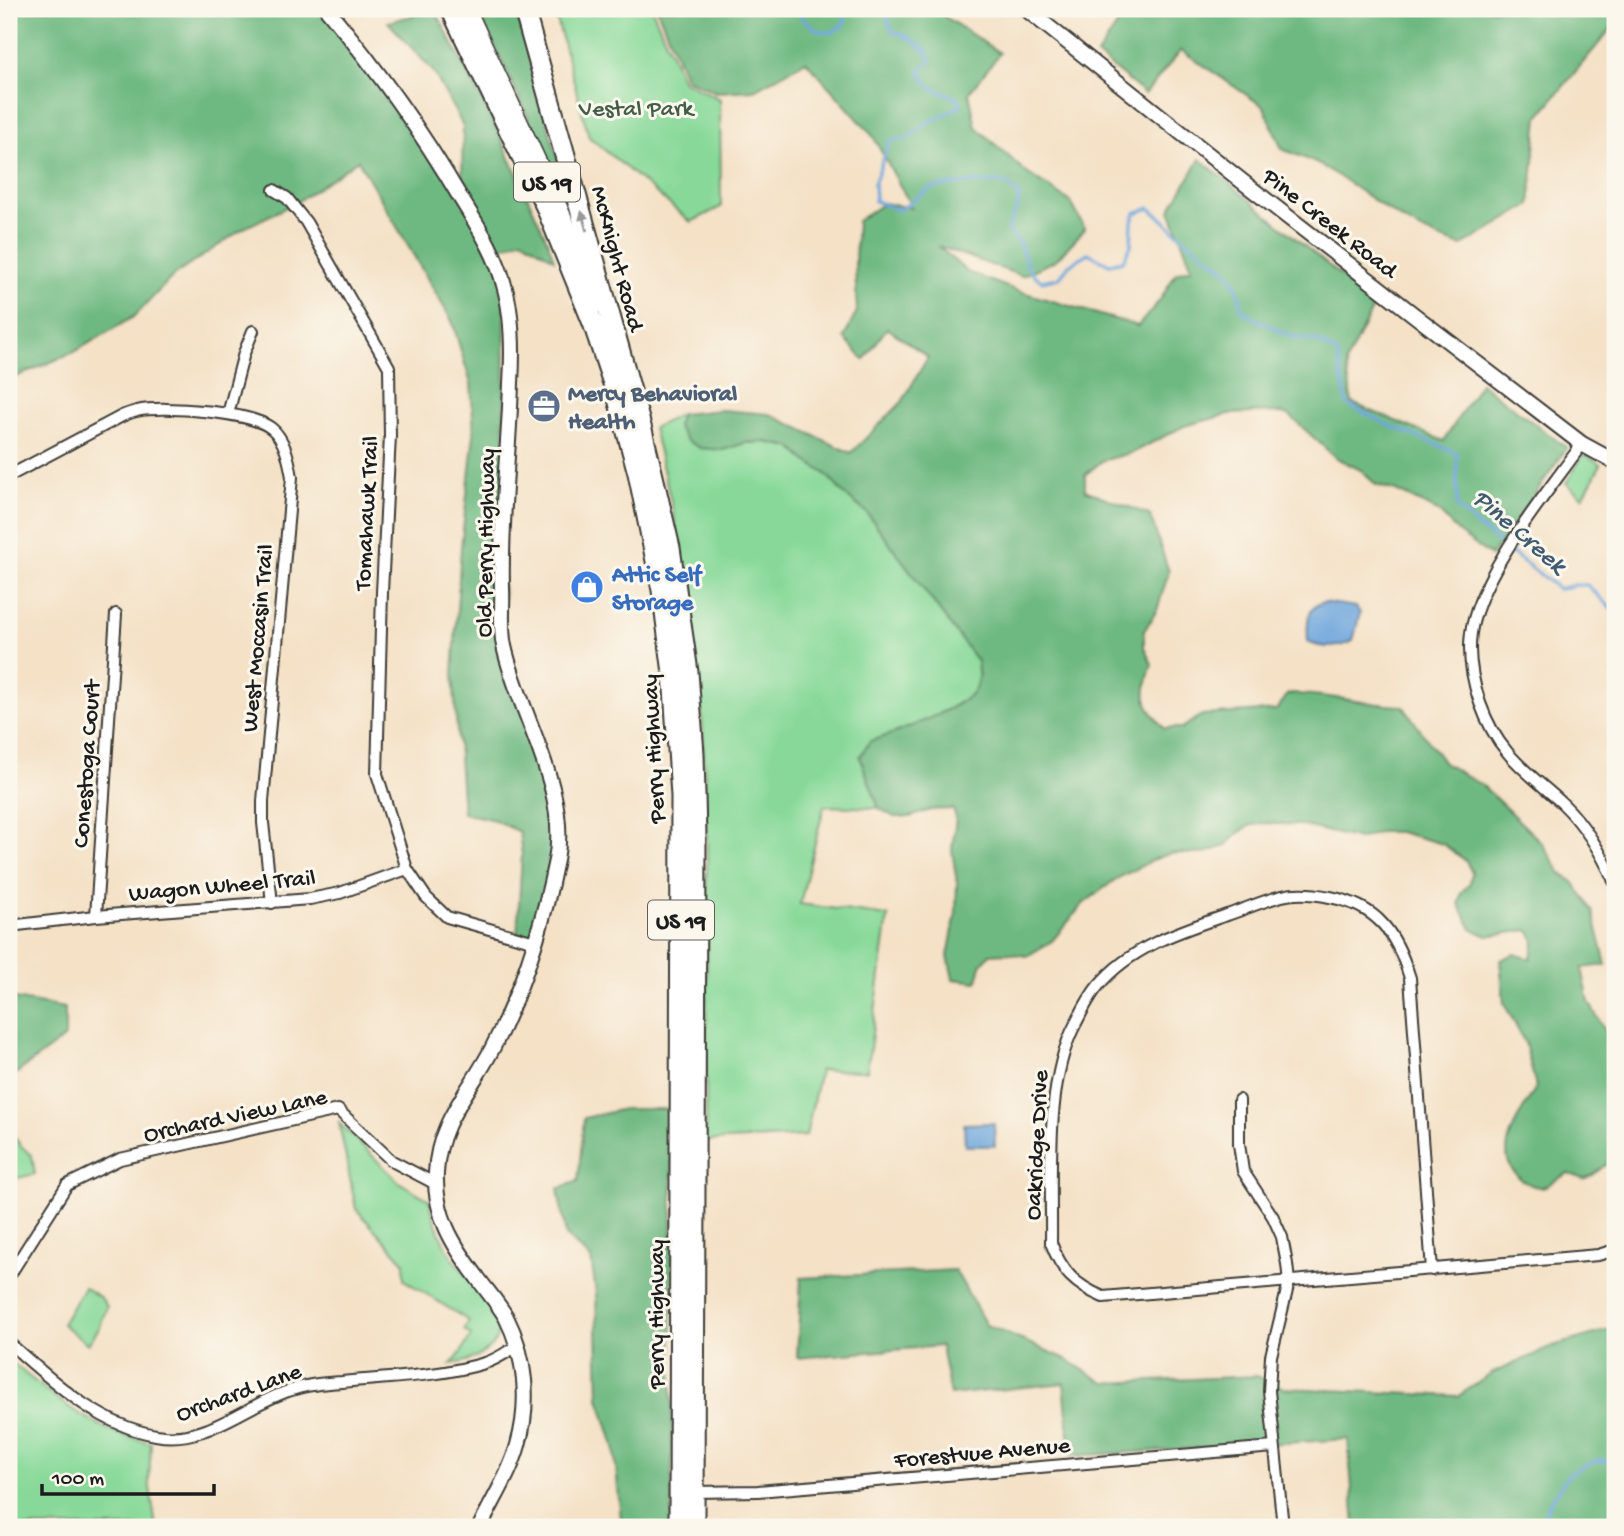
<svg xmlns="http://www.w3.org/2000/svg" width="1624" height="1536" font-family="'Gochi Hand',sans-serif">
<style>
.green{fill:#88d999;stroke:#527a5a;stroke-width:2}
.forest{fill:#6eb981;stroke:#456a4e;stroke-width:2}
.water{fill:#6da5dc;stroke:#44607c;stroke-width:2}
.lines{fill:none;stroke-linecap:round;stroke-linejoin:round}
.stream{stroke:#6da5dc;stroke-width:3.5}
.minor-casing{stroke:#3c3a36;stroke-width:14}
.tertiary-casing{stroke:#3c3a36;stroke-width:18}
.primary-casing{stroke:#3c3a36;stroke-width:21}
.trunk-casing{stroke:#3c3a36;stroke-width:23}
.minor{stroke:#fff;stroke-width:10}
.tertiary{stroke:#fff;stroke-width:14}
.primary{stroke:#fff;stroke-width:18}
.trunk{stroke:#fff;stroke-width:19}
.oneway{fill:#999}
.labels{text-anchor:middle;stroke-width:6;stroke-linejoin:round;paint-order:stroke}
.shield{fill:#fbf7ec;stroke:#5f5e5a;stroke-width:2}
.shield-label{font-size:23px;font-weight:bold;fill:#1c1c1c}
.park-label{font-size:24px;fill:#425e48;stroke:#fbf7ec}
.street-label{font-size:24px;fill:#1c1c1c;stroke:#fbf7ec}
.service-label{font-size:24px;font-weight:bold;fill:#4e5e75;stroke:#fbf7ec;text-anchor:start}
.shop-label{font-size:24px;font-weight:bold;fill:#366cbe;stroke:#fbf7ec;text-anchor:start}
.water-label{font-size:26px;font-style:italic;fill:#405a72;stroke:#fbf7ec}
</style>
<rect width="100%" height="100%" fill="#fbf7ec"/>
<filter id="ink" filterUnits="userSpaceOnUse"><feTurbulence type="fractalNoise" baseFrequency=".0143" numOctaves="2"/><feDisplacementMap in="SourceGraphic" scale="14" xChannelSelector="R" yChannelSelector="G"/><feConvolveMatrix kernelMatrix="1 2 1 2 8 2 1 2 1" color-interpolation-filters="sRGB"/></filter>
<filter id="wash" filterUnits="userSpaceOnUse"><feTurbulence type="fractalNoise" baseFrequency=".00686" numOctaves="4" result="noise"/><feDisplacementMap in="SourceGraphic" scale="28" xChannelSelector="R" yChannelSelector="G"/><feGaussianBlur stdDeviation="1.57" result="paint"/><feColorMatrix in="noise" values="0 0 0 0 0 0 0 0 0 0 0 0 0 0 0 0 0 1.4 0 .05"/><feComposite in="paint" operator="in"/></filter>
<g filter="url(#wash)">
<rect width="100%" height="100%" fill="#f4e1c6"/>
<g class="green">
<path d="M 554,9 L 652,9 L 683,81 L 720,99 L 721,207 L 691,222 L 589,137 Z"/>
<path d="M 681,414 L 678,426 L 723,450 L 745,443 L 765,442 L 791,447 L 804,459 L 826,474 L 843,493 L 867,513 L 977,661 C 978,672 980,682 973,692 C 959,709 891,735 869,742 L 860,757 L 879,808 L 824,806 L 800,904 L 888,916 L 867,1071 L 820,1070 L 806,1136 L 706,1141 L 707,836 L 702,711 L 687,586 L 672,506 L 653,428 Z"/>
<path d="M 1584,454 L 1601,464 L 1583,497 L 1566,483 Z"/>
<path d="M 339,1123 L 399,1182 L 429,1200 C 434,1222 441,1241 454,1260 C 470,1284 521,1325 486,1351 C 474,1360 465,1362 451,1364 C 462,1355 465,1345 471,1335 L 464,1330 L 469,1321 L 404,1280 L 404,1262 L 356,1209 Z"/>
<path d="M 9,1129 L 21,1146 L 32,1156 L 35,1174 L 9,1180 Z"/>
<path d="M 84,1287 L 101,1298 L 107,1307 L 99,1328 L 88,1344 L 62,1324 Z"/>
<path d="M 9,1360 C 41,1387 74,1415 114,1432 C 125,1436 138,1439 151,1443 L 149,1481 L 156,1527 L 9,1527 Z"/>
</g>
<g class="forest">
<path d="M 9,9 L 327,9 L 452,184 L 462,181 L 463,126 L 433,71 L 388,22 L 435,10 L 494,123 L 547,240 L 554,259 L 522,239 L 502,247 L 495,257 L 505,288 L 503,643 L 558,821 L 535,942 L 517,936 L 522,855 L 519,832 L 495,820 L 463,813 L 453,674 L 461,547 L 474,434 L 471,384 L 452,321 L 358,160 L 297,202 L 244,228 L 173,276 L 135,316 L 74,352 L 9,380 Z"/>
<path d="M 477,9 L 515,9 L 559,164 L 551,166 Z"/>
<path d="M 657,9 L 933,9 L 1000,53 L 969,93 L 976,127 L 1027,173 L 1071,202 L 1085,229 L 1056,260 L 1022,276 L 938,246 L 967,272 L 1018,291 L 1138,326 L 1160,300 L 1176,273 L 1192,268 L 1170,210 L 1200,159 L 1375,304 L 1346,362 L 1352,403 L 1444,441 L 1480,383 L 1567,448 L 1491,556 L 1460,534 L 1438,511 L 1396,491 L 1376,485 L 1361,470 L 1336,458 L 1289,415 L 1273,412 L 1230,414 L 1184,426 L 1134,452 L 1102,461 L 1085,475 L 1085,490 L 1150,515 L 1169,572 L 1157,610 L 1144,631 L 1144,647 L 1152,664 C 1142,694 1142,704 1164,728 L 1182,728 L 1202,715 L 1277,710 L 1288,694 C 1327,693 1364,705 1403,706 L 1444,763 L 1483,786 L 1542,843 L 1560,872 L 1574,883 L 1593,912 L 1606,965 L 1582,968 L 1589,1002 L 1615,1049 L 1615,1157 L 1593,1175 L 1583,1179 L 1568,1173 C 1548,1184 1543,1195 1521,1179 C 1488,1154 1522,1113 1536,1087 L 1525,1043 L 1504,1003 L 1500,960 L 1515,954 L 1530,959 C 1534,948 1537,939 1528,930 L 1487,936 L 1472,929 L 1459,904 L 1461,893 L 1470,883 L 1472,873 L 1466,861 L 1443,844 L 1399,832 L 1380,832 L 1359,839 L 1300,825 L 1262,823 L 1249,826 L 1236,835 L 1225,846 L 1202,854 L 1171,853 L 1153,860 L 1116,879 L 1083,904 L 1052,941 L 1027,956 L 1007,953 L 990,954 L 981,965 L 977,982 L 953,979 L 948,956 L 956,913 L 957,883 L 952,850 L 956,818 L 953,809 L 930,810 L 910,817 L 894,817 L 879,808 L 860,757 L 870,741 C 892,735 959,709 973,692 C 980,682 979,672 977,661 L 867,513 L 843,493 L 826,474 L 804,459 L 791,447 L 765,442 L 745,443 L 723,450 L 700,448 L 686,440 L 677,426 L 681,414 L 722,410 L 769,414 L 851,453 L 902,402 L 928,357 L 887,328 L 864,360 L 844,338 L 857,311 L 855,262 L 857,221 L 884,203 L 912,208 L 873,136 L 806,61 L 754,90 L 716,92 L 686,79 Z"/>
<path d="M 1128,9 L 1615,9 L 1615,24 L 1538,117 L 1530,205 L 1462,246 C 1409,232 1372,196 1327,169 C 1312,160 1297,155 1282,149 L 1264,107 L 1181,50 L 1145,94 L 1097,55 Z"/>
<path d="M 9,998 L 65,1008 L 65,1037 L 9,1079 Z"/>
<path d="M 624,1109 L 672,1109 L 672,1527 L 620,1527 L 621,1520 L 614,1446 L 599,1398 L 596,1293 L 591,1259 L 566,1236 L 558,1189 L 578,1181 L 584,1118 Z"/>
<path d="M 955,1270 L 986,1325 L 1064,1358 L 1105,1383 L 1257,1376 L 1284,1388 L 1458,1396 L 1493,1373 L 1553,1346 L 1615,1328 L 1615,1527 L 1355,1527 L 1348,1439 L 1071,1456 L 1064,1383 L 950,1395 L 941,1346 L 797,1358 L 801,1278 Z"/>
</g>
<g class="water">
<path d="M 1323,602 L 1356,607 L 1360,613 L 1353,641 C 1340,648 1322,649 1308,642 C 1307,627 1305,608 1323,602 Z"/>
<path d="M 994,1123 L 995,1146 L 965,1146 L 964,1124 Z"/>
</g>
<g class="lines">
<g class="stream">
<path d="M 800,9 L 802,18 L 817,30 L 831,33 L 843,25 L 846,15 L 841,9"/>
<path d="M 878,9 L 886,15 L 892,31 L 908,37 L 928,52 L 930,61 L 920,72 C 931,96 942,88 959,100 L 961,106 L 927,123 L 907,139 L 890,141 L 874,184 L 875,201 L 899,210 C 909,204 918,196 927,190 C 938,184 995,180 1006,184 C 1010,186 1015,191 1019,194 C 1020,209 1011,217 1008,231 L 1020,244 L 1029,270 L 1041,281 L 1059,278 L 1069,265 L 1088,253 L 1109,264 L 1123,261 L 1131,245 L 1132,222 L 1135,213 L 1150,208 C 1163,219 1174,231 1187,241 C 1215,264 1239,268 1241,309 L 1252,317 L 1292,337 L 1317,341 L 1337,353 L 1347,404 L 1386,424 L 1457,453 L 1457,507 L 1477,526 L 1559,589 L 1574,585 L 1587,585 L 1614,611 L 1615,634"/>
<path d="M 1540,1527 L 1550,1502 L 1570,1473 L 1597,1460 L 1615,1462"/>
</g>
</g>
</g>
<g filter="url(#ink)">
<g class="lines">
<defs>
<g id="minor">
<path d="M 274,190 L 287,198 L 306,222 L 389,367 L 390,436 L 382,592 L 377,774 L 407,869 L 426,897 L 447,917 L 535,942"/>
<path d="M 228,414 L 244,353 L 253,331"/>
<path d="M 1582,444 C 1547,493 1490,561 1474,619 C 1466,646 1471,676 1480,703 C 1486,720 1496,739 1508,753 C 1524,772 1545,787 1563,804 C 1586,826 1602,854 1615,883"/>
<path d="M 9,476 L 122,416 C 127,414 132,412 137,411 C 162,405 251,412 271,428 C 285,439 289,460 292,477 L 263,801 L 263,823 L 272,903"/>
<path d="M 96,916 L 116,614"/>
<path d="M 9,926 L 96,916 L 310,899 L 340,893 L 407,869"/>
<path d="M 1239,1100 L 1239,1144 L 1243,1171 L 1273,1217 L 1282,1237 L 1287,1264 L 1289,1282 L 1271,1356 L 1269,1391 L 1283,1527"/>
<path d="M 1432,1270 L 1410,978 C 1396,933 1378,906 1330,897 C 1315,894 1297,892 1282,896 C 1263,901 1245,909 1227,915 C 1180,931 1130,947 1098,986 C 1089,997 1082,1011 1076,1023 C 1044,1082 1052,1177 1051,1243 C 1062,1272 1075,1285 1103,1297 C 1268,1284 1433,1270 1598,1255 L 1615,1250"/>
<path d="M 9,1276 L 67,1185 L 120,1159 L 338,1110 L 392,1161 L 436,1184"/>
<path d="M 9,1343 C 52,1380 97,1425 156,1435 C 208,1445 247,1402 295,1389 C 310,1384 326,1383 342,1382 C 389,1377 439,1377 485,1363 C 496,1360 507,1352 517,1346"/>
<path d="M 693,1492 L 758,1491 L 1274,1447"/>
</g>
<g id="tertiary">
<path d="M 327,9 C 377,69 420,129 460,197 C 477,225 496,253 504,285 C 513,316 513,351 511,383 C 509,452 500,520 502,589 C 503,607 500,628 504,646 C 519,715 570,789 556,860 C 543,925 523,988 493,1047 C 471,1091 438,1121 436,1173 C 434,1215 453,1245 477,1277 C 486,1290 498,1303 506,1317 C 526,1356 530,1403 518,1445 C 510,1474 492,1501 480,1527"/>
<path d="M 1026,9 L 1248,186 L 1418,318 L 1582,444 L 1615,462"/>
</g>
<path id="primary" d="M 466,9 L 556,203 L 599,303"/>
<g id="trunk">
<path d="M 451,9 L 546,207 L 593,323 L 617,395 L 638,473 L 662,590 L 673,673 L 681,796 L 679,1527"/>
<path d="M 524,9 L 642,430 L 670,548 L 688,672 L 694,754 L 696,836 L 694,1527"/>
</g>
</defs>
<use href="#minor" class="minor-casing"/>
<use href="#tertiary" class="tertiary-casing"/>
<use href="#primary" class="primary-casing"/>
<use href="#trunk" class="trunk-casing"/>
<use href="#minor" class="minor"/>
<use href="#tertiary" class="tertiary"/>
<use href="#primary" class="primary"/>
<use href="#trunk" class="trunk"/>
</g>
<defs><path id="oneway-solid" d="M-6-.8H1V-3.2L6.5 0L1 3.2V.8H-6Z" transform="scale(1.75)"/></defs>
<use class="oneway" href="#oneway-solid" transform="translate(584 221) rotate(-105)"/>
</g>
<defs>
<symbol id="office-disc" viewBox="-11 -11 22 22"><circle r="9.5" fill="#5c6f8a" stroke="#fbf7ec"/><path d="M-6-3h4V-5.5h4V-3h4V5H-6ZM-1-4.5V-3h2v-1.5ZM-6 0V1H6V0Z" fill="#fff"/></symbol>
<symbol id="shop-disc" viewBox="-11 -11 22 22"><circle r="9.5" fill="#3f7fe0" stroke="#fbf7ec"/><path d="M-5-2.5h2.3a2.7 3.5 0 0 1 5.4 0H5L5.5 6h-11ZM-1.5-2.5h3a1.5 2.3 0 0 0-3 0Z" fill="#fff"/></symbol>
</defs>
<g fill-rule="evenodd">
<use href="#office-disc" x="525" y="387" width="38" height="38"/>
<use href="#shop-disc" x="568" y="568" width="38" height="38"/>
</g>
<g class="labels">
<g class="shield">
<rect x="514" y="162.5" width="66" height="39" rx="5"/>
<rect x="648" y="900.5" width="66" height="39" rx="5"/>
</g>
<g class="shield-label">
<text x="547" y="190">US 19</text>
<text x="681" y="928">US 19</text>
</g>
<g class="park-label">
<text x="636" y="115">Vestal Park</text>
</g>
<g class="street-label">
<text transform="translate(1331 222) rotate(38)" y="8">Pine Creek Road</text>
<text transform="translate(619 258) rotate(75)" y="8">McKnight Road</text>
<text transform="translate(365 513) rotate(-87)" y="8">Tomahawk Trail</text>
<text transform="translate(484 543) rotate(-89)" y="8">Old Perry Highway</text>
<text transform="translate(256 638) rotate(-85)" y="8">West Moccasin Trail</text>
<text transform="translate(652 749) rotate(-93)" y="8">Perry Highway</text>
<text transform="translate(85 764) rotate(-86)" y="8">Conestoga Court</text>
<text transform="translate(222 884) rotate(-5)" y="8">Wagon Wheel Trail</text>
<text transform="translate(235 1114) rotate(-12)" y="8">Orchard View Lane</text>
<text transform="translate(1035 1145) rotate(-87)" y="8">Oakridge Drive</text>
<text transform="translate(655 1314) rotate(-90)" y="8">Perry Highway</text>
<text transform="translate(238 1391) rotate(-20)" y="8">Orchard Lane</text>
<text transform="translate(982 1451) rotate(-5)" y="8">Forestvue Avenue</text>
</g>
<g class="service-label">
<text x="568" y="400">Mercy Behavioral<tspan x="568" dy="28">Health</tspan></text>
</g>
<g class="shop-label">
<text x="612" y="581">Attic Self<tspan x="612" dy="28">Storage</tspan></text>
</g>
<g class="water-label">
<text transform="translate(1521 530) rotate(41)" y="9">Pine Creek</text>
</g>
</g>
<rect width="1624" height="1536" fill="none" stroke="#fbf7ec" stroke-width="35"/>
<path d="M42 1484v10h172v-10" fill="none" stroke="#1c1c1c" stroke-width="3.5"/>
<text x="52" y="1484" font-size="21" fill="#1c1c1c" stroke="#fbf7ec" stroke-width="5" paint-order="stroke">100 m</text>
</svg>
